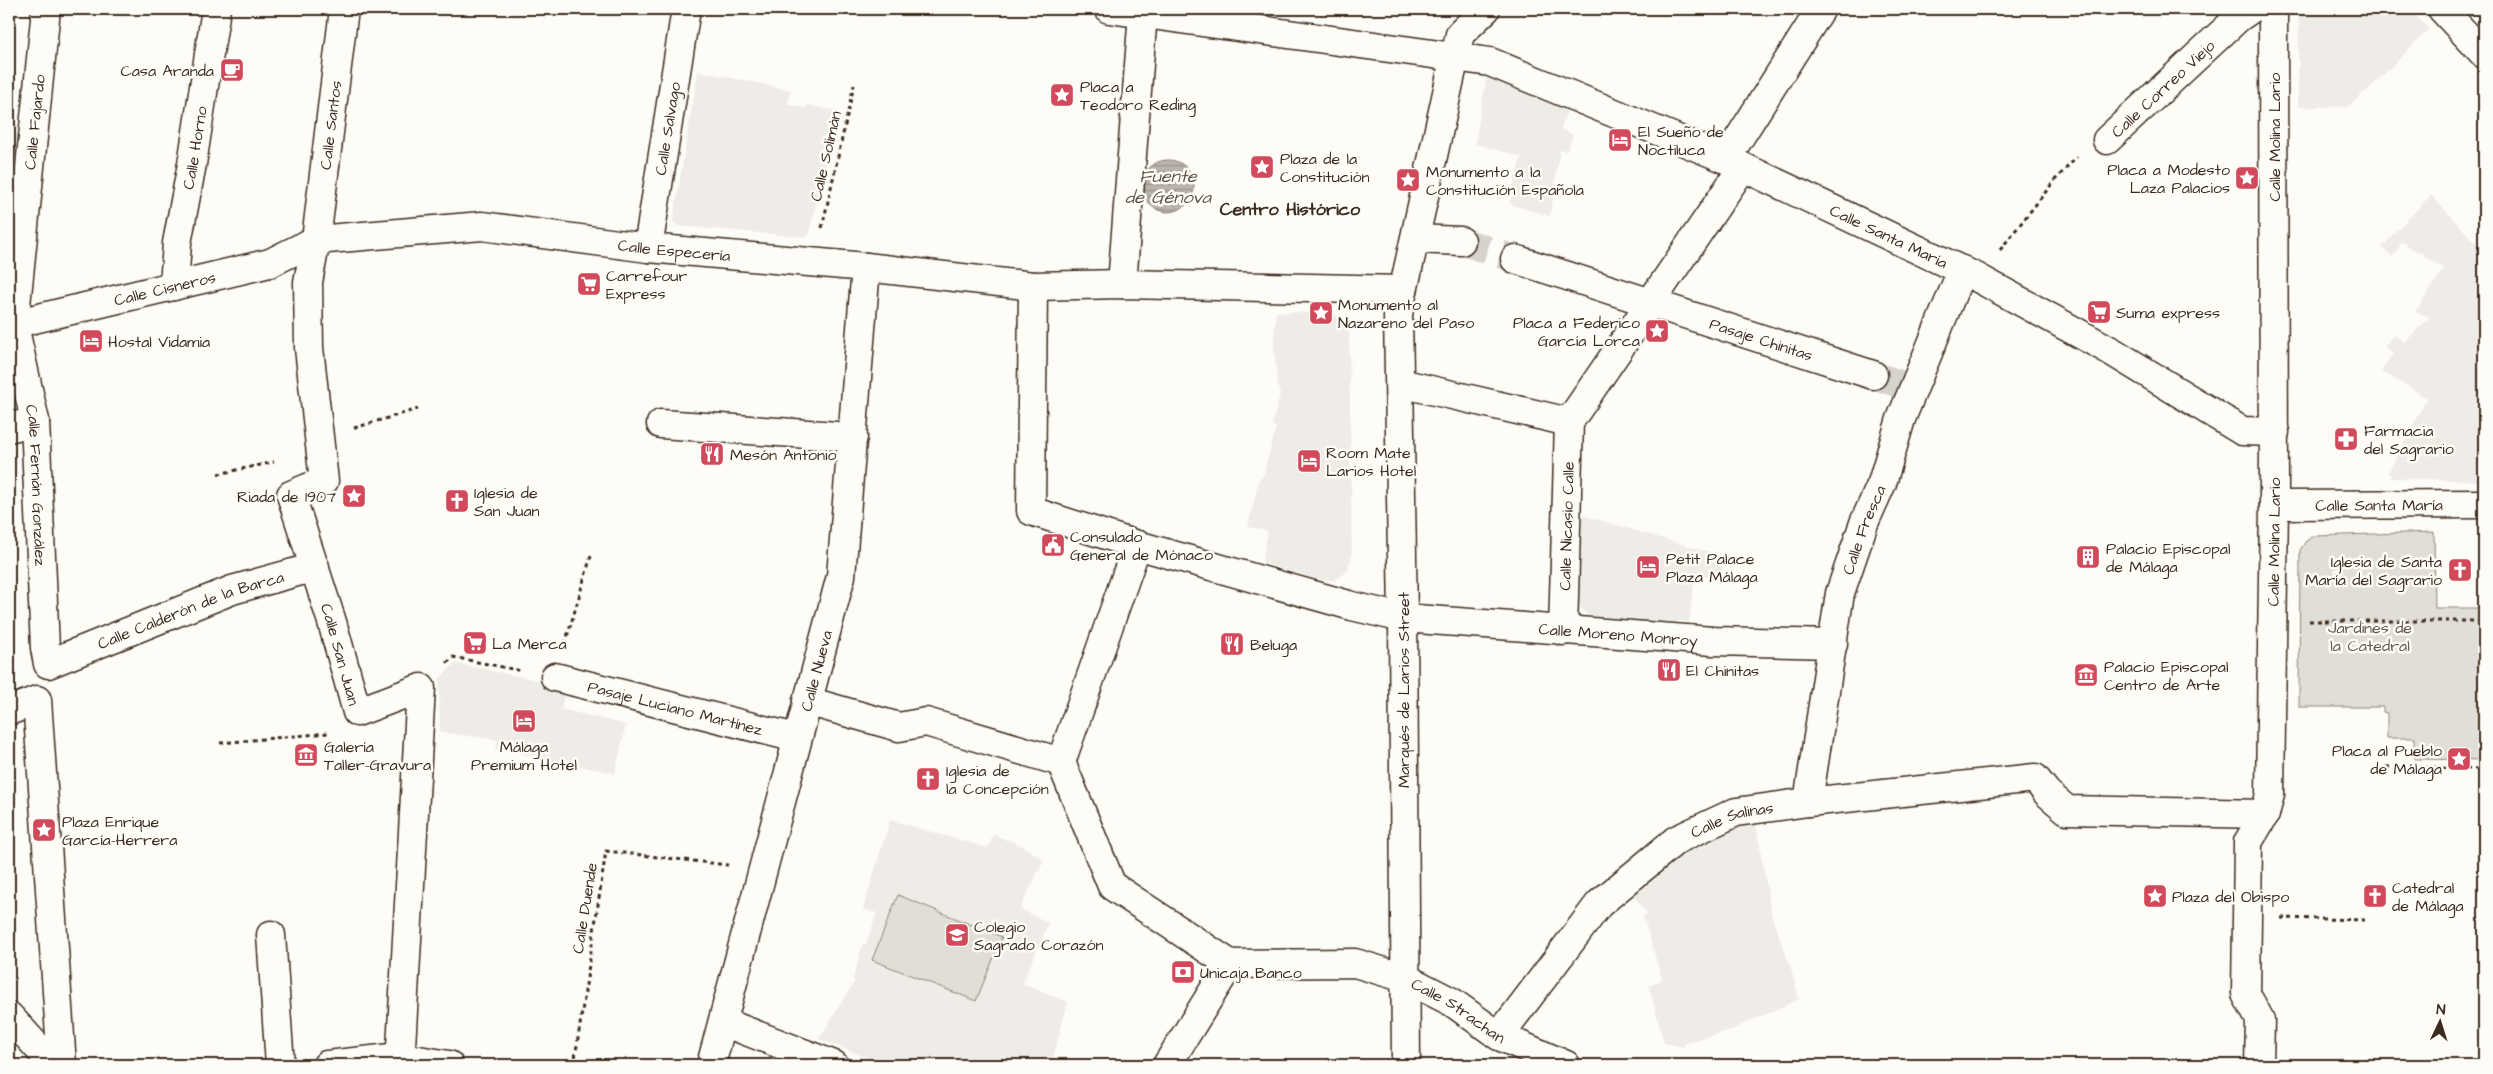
<svg xmlns="http://www.w3.org/2000/svg" width="2493" height="1074" font-family="'Architects Daughter',sans-serif">
<style>
.built{fill:#efece7}
.green{fill:#e1ded7;stroke:#8e847a}
.water{fill:url(#water-rules);stroke:#887d74}
.lines{fill:none;stroke-linecap:round;stroke-linejoin:round}
.pedestrian-tunnel{stroke:#d6d2cc;stroke-width:28;stroke-dasharray:28 14;stroke-linecap:butt}
.pedestrian-casing{stroke:#3b2a1e;stroke-width:31}
.path{stroke:#3b2a1e;stroke-width:3;stroke-dasharray:4 4;stroke-linecap:butt}
.pedestrian{stroke:#fdfcf7;stroke-width:28}
.labels{text-anchor:middle;stroke-width:5;stroke-linejoin:round;paint-order:stroke}
.poi-label{font-size:16px;fill:#3b2a1e;stroke:#fdfcf7;text-anchor:start}
.street-label{font-size:16px;fill:#3b2a1e;stroke:#fdfcf7}
.park-label{font-size:16px;fill:#64574c;stroke:#fdfcf7}
.water-label{font-size:18px;font-style:italic;fill:#615349;stroke:#fdfcf7}
.neighbourhood-label{font-size:18px;font-weight:bold;fill:#3b2a1e;stroke:#fdfcf7}
</style>
<defs>
<pattern id="water-rules" width="6" height="5" patternUnits="userSpaceOnUse" patternTransform="scale(1.25)"><rect width="6" height="5" fill="#bbb4ad"/><path d="M0 2.5h6" fill="none" stroke="#99938c"/></pattern>
</defs>
<rect width="100%" height="100%" fill="#fdfcf7"/>
<filter id="ink" filterUnits="userSpaceOnUse"><feTurbulence type="fractalNoise" baseFrequency=".02" numOctaves="2"/><feDisplacementMap in="SourceGraphic" scale="10" xChannelSelector="R" yChannelSelector="G"/><feConvolveMatrix kernelMatrix="1 2 1 2 8 2 1 2 1" color-interpolation-filters="sRGB"/></filter>
<g filter="url(#ink)">
<g class="built">
<path d="M 2299,9 L 2409,9 L 2429,29 L 2369,89 L 2347,107 L 2298,107 Z"/>
<path d="M 698,71 L 791,90 L 788,104 L 806,108 L 807,105 L 837,111 L 809,235 L 806,237 L 678,226 L 673,221 Z"/>
<path d="M 1487,74 L 1570,103 L 1561,129 L 1573,135 L 1567,151 L 1560,150 L 1550,216 L 1509,204 L 1521,157 L 1475,144 Z"/>
<path d="M 2431,195 L 2484,252 L 2484,481 L 2389,478 L 2392,475 L 2388,473 L 2427,398 L 2381,371 L 2393,353 L 2384,347 L 2393,335 L 2405,342 L 2430,317 L 2415,312 L 2444,269 L 2424,256 L 2425,254 L 2418,252 L 2402,242 L 2393,257 L 2382,248 L 2393,234 Z"/>
<path d="M 1276,312 L 1335,314 L 1349,329 L 1352,556 L 1347,571 L 1335,580 L 1319,580 L 1266,564 L 1262,561 L 1268,531 L 1248,527 L 1259,479 L 1263,477 L 1276,427 L 1272,425 L 1280,394 L 1277,384 L 1274,343 Z"/>
<path d="M 1578,514 L 1726,557 L 1719,580 L 1695,575 L 1689,622 L 1678,621 L 1677,625 L 1588,616 L 1574,600 Z"/>
<path d="M 455,663 L 566,686 L 561,709 L 626,725 L 615,773 L 496,749 L 498,740 L 440,732 L 439,679 Z"/>
<path d="M 890,820 L 988,848 L 993,835 L 1021,845 L 1044,860 L 1020,909 L 1049,923 L 1022,984 L 1068,1002 L 1051,1065 L 885,1065 L 819,1039 L 855,981 L 853,979 L 863,944 L 866,944 L 877,913 L 863,909 Z"/>
<path d="M 1739,820 L 1742,827 L 1756,825 L 1772,917 L 1790,965 L 1799,999 L 1731,1030 L 1685,1043 L 1684,1047 L 1664,1043 L 1649,986 L 1662,979 L 1643,916 L 1647,913 L 1628,889 L 1678,847 Z"/>
</g>
<g class="green">
<path d="M 2434,532 L 2435,608 L 2484,608 L 2484,760 L 2415,759 L 2415,738 L 2387,738 L 2387,713 L 2383,712 L 2383,707 L 2299,707 L 2300,550 L 2306,541 L 2314,536 Z"/>
<path d="M 898,895 L 1002,937 L 976,1001 L 872,960 Z"/>
</g>
<circle class="water" cx="1168" cy="186" r="26"/>
<g class="lines">
<g class="pedestrian-tunnel">
<path d="M 1461,241 L 1515,259"/>
<path d="M 1873,375 L 1912,388"/>
</g>
<defs>
<g id="pedestrian">
<path id="s1" d="M 46,9 L 14,325 L 35,421 L 45,648 L 48,664 L 232,590 L 315,567"/>
<path id="s2" d="M 344,9 L 316,240 L 308,282 L 309,348 L 324,481 L 291,495 L 332,622 L 357,712 L 421,688 L 400,1065"/>
<path id="s3" d="M 1109,9 L 1490,62 L 1726,159 L 1978,278 L 2111,351 L 2242,431 L 2275,432"/>
<path d="M 2442,9 L 2484,54"/>
<path id="s4" d="M 2107,140 L 2238,18 L 2251,9"/>
<path d="M 1726,159 L 1821,9"/>
<path d="M 1415,239 L 1461,241"/>
<path id="s5" d="M 648,248 L 686,9"/>
<path id="s6" d="M 1515,259 L 1873,375"/>
<path d="M 1122,284 L 1143,13"/>
<path id="s7" d="M 174,286 L 177,243 L 192,164 L 216,9"/>
<path id="s8" d="M 1033,286 L 1031,511 L 1137,545 L 1352,606 L 1403,618 L 1713,641 L 1833,644"/>
<path id="s9" d="M 9,325 L 270,263 L 316,240 L 482,226 L 648,248 L 866,267 L 1033,286 L 1122,284 L 1403,290"/>
<path d="M 1400,383 L 1569,422"/>
<path d="M 1569,422 L 1743,167"/>
<path d="M 661,424 L 853,437"/>
<path d="M 9,428 L 35,421"/>
<path id="s10" d="M 2274,505 L 2484,504"/>
<path id="s11" d="M 1563,631 L 1569,422"/>
<path id="s12" d="M 555,677 L 796,738"/>
<path id="s13" d="M 807,701 L 899,727 L 926,722 L 1061,762 L 1112,886 L 1230,964 L 1355,963 L 1405,978 L 1452,1002 L 1499,1036 L 1566,1065"/>
<path d="M 9,711 L 37,700 L 62,1065"/>
<path d="M 1061,762 L 1137,545"/>
<path id="s14" d="M 1808,802 L 1840,593 L 1864,523 L 1882,483 L 1901,419 L 1962,270"/>
<path d="M 271,935 L 280,1065"/>
<path d="M 9,1016 L 54,1065"/>
<path d="M 723,1022 L 834,1065"/>
<path id="s15" d="M 1499,1036 L 1599,904 L 1676,840 L 1736,812 L 1808,802 L 2035,778 L 2047,793 L 2067,810 L 2265,814"/>
<path d="M 327,1065 L 400,1057 L 449,1065"/>
<path id="s16" d="M 711,1065 L 841,576 L 866,267"/>
<path d="M 1167,1065 L 1230,964"/>
<path d="M 1406,1065 L 1403,618 L 1398,314 L 1460,34 L 1486,9"/>
<path id="s17" d="M 2259,1065 L 2260,1020 L 2246,994 L 2248,842 L 2265,814 L 2270,794 L 2274,505 L 2273,9"/>
</g>
</defs>
<use href="#pedestrian" class="pedestrian-casing"/>
<g class="path">
<path d="M 822,228 L 854,85"/>
<path d="M 2000,250 L 2055,180 L 2077,157"/>
<path d="M 354,428 L 418,409"/>
<path d="M 218,474 L 274,462"/>
<path d="M 2309,621 L 2484,621"/>
<path d="M 565,644 L 591,556"/>
<path d="M 447,663 L 453,657 L 522,671"/>
<path d="M 220,743 L 328,733"/>
<path d="M 2386,767 L 2484,769"/>
<path d="M 2281,918 L 2365,920"/>
<path d="M 574,1065 L 606,851 L 728,865"/>
</g>
<use href="#pedestrian" class="pedestrian"/>
</g>
</g>
<defs>
<symbol id="cafe-square" viewBox="-11 -11 22 22"><rect x="-9" y="-9" width="18" height="18" rx="4" fill="#d1495b" stroke="#fdfcf7"/><path d="M-5.5-4.5H6V0H3Q3 3.5 0 3.5H-2.5Q-5.5 3.5-5.5 0ZM3-3.2v2h1.7v-2ZM-6 4.5H4V6H-6Z" fill="#fff"/></symbol>
<symbol id="sight-square" viewBox="-11 -11 22 22"><rect x="-9" y="-9" width="18" height="18" rx="4" fill="#d1495b" stroke="#fdfcf7"/><path d="M0-6L1.8-2.2L6-1.7L2.9 1.2L3.7 5.4L0 3.3L-3.7 5.4L-2.9 1.2L-6-1.7L-1.8-2.2Z" fill="#fff"/></symbol>
<symbol id="hotel-square" viewBox="-11 -11 22 22"><rect x="-9" y="-9" width="18" height="18" rx="4" fill="#d1495b" stroke="#fdfcf7"/><path d="M-6-4.5h1.5V1H6V5H4.5V3h-9V5H-6ZM-4 0a1.8 1.8 0 1 1 3.6 0ZM.5 0V-2.5h3Q6-2.5 6 0Z" fill="#fff"/></symbol>
<symbol id="supermarket-square" viewBox="-11 -11 22 22"><rect x="-9" y="-9" width="18" height="18" rx="4" fill="#d1495b" stroke="#fdfcf7"/><path d="M-6-5.5h2.5l.6 2H6L4.5 2H-2.5L-4.4-4H-6ZM-1.5 3.2a1.3 1.3 0 1 0 .1 0ZM3 3.2a1.3 1.3 0 1 0 .1 0Z" fill="#fff"/></symbol>
<symbol id="pharmacy-square" viewBox="-11 -11 22 22"><rect x="-9" y="-9" width="18" height="18" rx="4" fill="#d1495b" stroke="#fdfcf7"/><path d="M-2-6h4v4h4v4h-4v4h-4v-4h-4v-4h4Z" fill="#fff"/></symbol>
<symbol id="restaurant-square" viewBox="-11 -11 22 22"><rect x="-9" y="-9" width="18" height="18" rx="4" fill="#d1495b" stroke="#fdfcf7"/><path d="M-5-6h1v4h1v-4h1v4h1v-4h1v5L-1.5 .5V6h-2V.5L-5-1ZM5-6V6H3V1.5H1.5Q1.5-4 5-6Z" fill="#fff"/></symbol>
<symbol id="church-square" viewBox="-11 -11 22 22"><rect x="-9" y="-9" width="18" height="18" rx="4" fill="#d1495b" stroke="#fdfcf7"/><path d="M-1.2-6h2.4v3.5h3.3v2.4h-3.3V6h-2.4V-.1h-3.3v-2.4h3.3Z" fill="#fff"/></symbol>
<symbol id="civic-square" viewBox="-11 -11 22 22"><rect x="-9" y="-9" width="18" height="18" rx="4" fill="#d1495b" stroke="#fdfcf7"/><path d="M-.6-6.5H3V-4.5H.6V-3L4-1V1h2V6H-6V1h2V-1L-.6-3ZM-1.2 2.5V6h2.4V2.5Z" fill="#fff"/></symbol>
<symbol id="building-square" viewBox="-11 -11 22 22"><rect x="-9" y="-9" width="18" height="18" rx="4" fill="#d1495b" stroke="#fdfcf7"/><path d="M-4-6H4V6H1V3H-1V6H-4ZM-2.5-4.3h1.7v1.8h-1.7ZM.8-4.3h1.7v1.8H.8ZM-2.5-1h1.7V.8h-1.7ZM.8-1h1.7V.8H.8Z" fill="#fff"/></symbol>
<symbol id="museum-square" viewBox="-11 -11 22 22"><rect x="-9" y="-9" width="18" height="18" rx="4" fill="#d1495b" stroke="#fdfcf7"/><path d="M0-6L6-3V-2H-6V-3ZM-5-1h2V3h-2ZM-1-1h2V3h-2ZM3-1h2V3H3ZM-6 4H6V6H-6Z" fill="#fff"/></symbol>
<symbol id="school-square" viewBox="-11 -11 22 22"><rect x="-9" y="-9" width="18" height="18" rx="4" fill="#d1495b" stroke="#fdfcf7"/><path d="M0-5L7-2L0 1L-7-2ZM-4 1L0 2.5L4 1V4Q0 6-4 4Z" fill="#fff"/></symbol>
<symbol id="bank-square" viewBox="-11 -11 22 22"><rect x="-9" y="-9" width="18" height="18" rx="4" fill="#d1495b" stroke="#fdfcf7"/><path d="M-6-4H6V4H-6ZM0-2.3a2.3 2.3 0 1 0 0 4.6a2.3 2.3 0 1 0 0-4.6Z" fill="#fff"/></symbol>
</defs>
<g fill-rule="evenodd">
<use href="#cafe-square" x="218" y="56" width="28" height="28"/>
<use href="#sight-square" x="1048" y="81" width="28" height="28"/>
<use href="#hotel-square" x="1606" y="126" width="28" height="28"/>
<use href="#sight-square" x="1248" y="153" width="28" height="28"/>
<use href="#sight-square" x="2233" y="164" width="28" height="28"/>
<use href="#sight-square" x="1394" y="166" width="28" height="28"/>
<use href="#supermarket-square" x="575" y="270" width="28" height="28"/>
<use href="#supermarket-square" x="2085" y="298" width="28" height="28"/>
<use href="#sight-square" x="1307" y="299" width="28" height="28"/>
<use href="#sight-square" x="1643" y="317" width="28" height="28"/>
<use href="#hotel-square" x="77" y="327" width="28" height="28"/>
<use href="#pharmacy-square" x="2332" y="425" width="28" height="28"/>
<use href="#restaurant-square" x="698" y="440" width="28" height="28"/>
<use href="#hotel-square" x="1295" y="447" width="28" height="28"/>
<use href="#sight-square" x="340" y="482" width="28" height="28"/>
<use href="#church-square" x="443" y="487" width="28" height="28"/>
<use href="#civic-square" x="1039" y="531" width="28" height="28"/>
<use href="#building-square" x="2074" y="543" width="28" height="28"/>
<use href="#hotel-square" x="1634" y="553" width="28" height="28"/>
<use href="#church-square" x="2446" y="556" width="28" height="28"/>
<use href="#supermarket-square" x="461" y="629" width="28" height="28"/>
<use href="#restaurant-square" x="1218" y="630" width="28" height="28"/>
<use href="#restaurant-square" x="1655" y="656" width="28" height="28"/>
<use href="#museum-square" x="2072" y="661" width="28" height="28"/>
<use href="#hotel-square" x="510" y="707" width="28" height="28"/>
<use href="#museum-square" x="292" y="741" width="28" height="28"/>
<use href="#sight-square" x="2445" y="745" width="28" height="28"/>
<use href="#church-square" x="914" y="765" width="28" height="28"/>
<use href="#sight-square" x="30" y="816" width="28" height="28"/>
<use href="#sight-square" x="2141" y="882" width="28" height="28"/>
<use href="#church-square" x="2361" y="882" width="28" height="28"/>
<use href="#school-square" x="943" y="921" width="28" height="28"/>
<use href="#bank-square" x="1169" y="958" width="28" height="28"/>
</g>
<g class="labels">
<g class="poi-label">
<text x="214" y="76" text-anchor="end">Casa Aranda</text>
<text x="1080" y="92">Placa a<tspan x="1080" dy="18">Teodoro Reding</tspan></text>
<text x="1638" y="137">El Sueño de<tspan x="1638" dy="18">Noctiluca</tspan></text>
<text x="1280" y="164">Plaza de la<tspan x="1280" dy="18">Constitución</tspan></text>
<text x="2230" y="175" text-anchor="end">Placa a Modesto<tspan x="2230" dy="18">Laza Palacios</tspan></text>
<text x="1426" y="177">Monumento a la<tspan x="1426" dy="18">Constitución Española</tspan></text>
<text x="606" y="281">Carrefour<tspan x="606" dy="18">Express</tspan></text>
<text x="1338" y="310">Monumento al<tspan x="1338" dy="18">Nazareno del Paso</tspan></text>
<text x="2116" y="318">Suma express</text>
<text x="1640" y="328" text-anchor="end">Placa a Federico<tspan x="1640" dy="18">García Lorca</tspan></text>
<text x="108" y="347">Hostal Vidamia</text>
<text x="2364" y="436">Farmacia<tspan x="2364" dy="18">del Sagrario</tspan></text>
<text x="1326" y="458">Room Mate<tspan x="1326" dy="18">Larios Hotel</tspan></text>
<text x="730" y="460">Mesón Antonio</text>
<text x="474" y="498">Iglesia de<tspan x="474" dy="18">San Juan</tspan></text>
<text x="336" y="502" text-anchor="end">Riada de 1907</text>
<text x="1070" y="542">Consulado<tspan x="1070" dy="18">General de Mónaco</tspan></text>
<text x="2106" y="554">Palacio Episcopal<tspan x="2106" dy="18">de Málaga</tspan></text>
<text x="1666" y="564">Petit Palace<tspan x="1666" dy="18">Plaza Málaga</tspan></text>
<text x="2442" y="567" text-anchor="end">Iglesia de Santa<tspan x="2442" dy="18">María del Sagrario</tspan></text>
<text x="492" y="649">La Merca</text>
<text x="1250" y="650">Beluga</text>
<text x="2104" y="672">Palacio Episcopal<tspan x="2104" dy="18">Centro de Arte</tspan></text>
<text x="1686" y="676">El Chinitas</text>
<text x="324" y="752">Galería<tspan x="324" dy="18">Taller-Gravura</tspan></text>
<text x="524" y="752" text-anchor="middle">Málaga<tspan x="524" dy="18">Premium Hotel</tspan></text>
<text x="2442" y="756" text-anchor="end">Placa al Pueblo<tspan x="2442" dy="18">de Málaga</tspan></text>
<text x="946" y="776">Iglesia de<tspan x="946" dy="18">la Concepción</tspan></text>
<text x="62" y="827">Plaza Enrique<tspan x="62" dy="18">García-Herrera</tspan></text>
<text x="2392" y="893">Catedral<tspan x="2392" dy="18">de Málaga</tspan></text>
<text x="2172" y="902">Plaza del Obispo</text>
<text x="974" y="932">Colegio<tspan x="974" dy="18">Sagrado Corazón</tspan></text>
<text x="1200" y="978">Unicaja Banco</text>
</g>
<g class="street-label">
<text dy="6" stroke="none"><textPath href="#s4" startOffset="76">Calle Correo Viejo</textPath></text>
<text transform="translate(34 122) rotate(-84)" y="6">Calle Fajardo</text>
<text transform="translate(330 125) rotate(-83)" y="6">Calle Santos</text>
<text dy="6" stroke="none"><textPath href="#s5" startOffset="121">Calle Salvago</textPath></text>
<text transform="translate(2274 137) rotate(-90)" y="6">Calle Molina Lario</text>
<text dy="6" stroke="none"><textPath href="#s7" startOffset="140">Calle Horno</textPath></text>
<text transform="translate(825 156) rotate(-77)" y="6">Calle Solimán</text>
<text dy="6" stroke="none"><textPath href="#s3" startOffset="820">Calle Santa María</textPath></text>
<text dy="6" stroke="none"><textPath href="#s9" startOffset="680">Calle Especería</textPath></text>
<text dy="6" stroke="none"><textPath href="#s9" startOffset="160">Calle Cisneros</textPath></text>
<text dy="6" stroke="none"><textPath href="#s6" startOffset="259">Pasaje Chinitas</textPath></text>
<text dy="6" stroke="none"><textPath href="#s1" startOffset="480">Calle Fernán González</textPath></text>
<text dy="6" stroke="none"><textPath href="#s10" startOffset="105">Calle Santa María</textPath></text>
<text dy="6" stroke="none"><textPath href="#s11" startOffset="105">Calle Nicasio Calle</textPath></text>
<text dy="6" stroke="none"><textPath href="#s14" startOffset="279">Calle Fresca</textPath></text>
<text dy="6" stroke="none"><textPath href="#s17" startOffset="532">Calle Molina Lario</textPath></text>
<text dy="6" stroke="none"><textPath href="#s1" startOffset="812">Calle Calderón de la Barca</textPath></text>
<text dy="6" stroke="none"><textPath href="#s8" startOffset="828">Calle Moreno Monroy</textPath></text>
<text dy="6" stroke="none"><textPath href="#s2" startOffset="678">Calle San Juan</textPath></text>
<text dy="6" stroke="none"><textPath href="#s16" startOffset="408">Calle Nueva</textPath></text>
<text transform="translate(1403 690) rotate(-90)" y="6">Marqués de Larios Street</text>
<text dy="6" stroke="none"><textPath href="#s12" startOffset="124">Pasaje Luciano Martínez</textPath></text>
<text dy="6" stroke="none"><textPath href="#s15" startOffset="326">Calle Salinas</textPath></text>
<text transform="translate(584 908) rotate(-81)" y="6">Calle Duende</text>
<text dy="6" stroke="none"><textPath href="#s13" startOffset="779">Calle Strachan</textPath></text>
</g>
<g class="park-label">
<text x="2370" y="633">Jardines de<tspan x="2370" dy="18">la Catedral</tspan></text>
</g>
<g class="water-label">
<text x="1168" y="182">Fuente<tspan x="1168" dy="21">de Génova</tspan></text>
</g>
<g class="neighbourhood-label">
<text x="1290" y="215">Centro Histórico</text>
</g>
</g>
<rect width="2493" height="1074" fill="none" stroke="#fdfcf7" stroke-width="30"/>
<rect x="15" y="15" width="2463" height="1044" fill="none" stroke="#3b2a1e" stroke-width="2" filter="url(#ink)"/>
<g transform="translate(2440 1022) rotate(4)" stroke="#fdfcf7" stroke-width="4" paint-order="stroke">
<path d="M0-4L9 19L0 12L-9 19Z" fill="#3b2a1e"/>
<text y="-8" font-size="14" font-weight="bold" text-anchor="middle" fill="#3b2a1e">N</text>
</g>
</svg>
